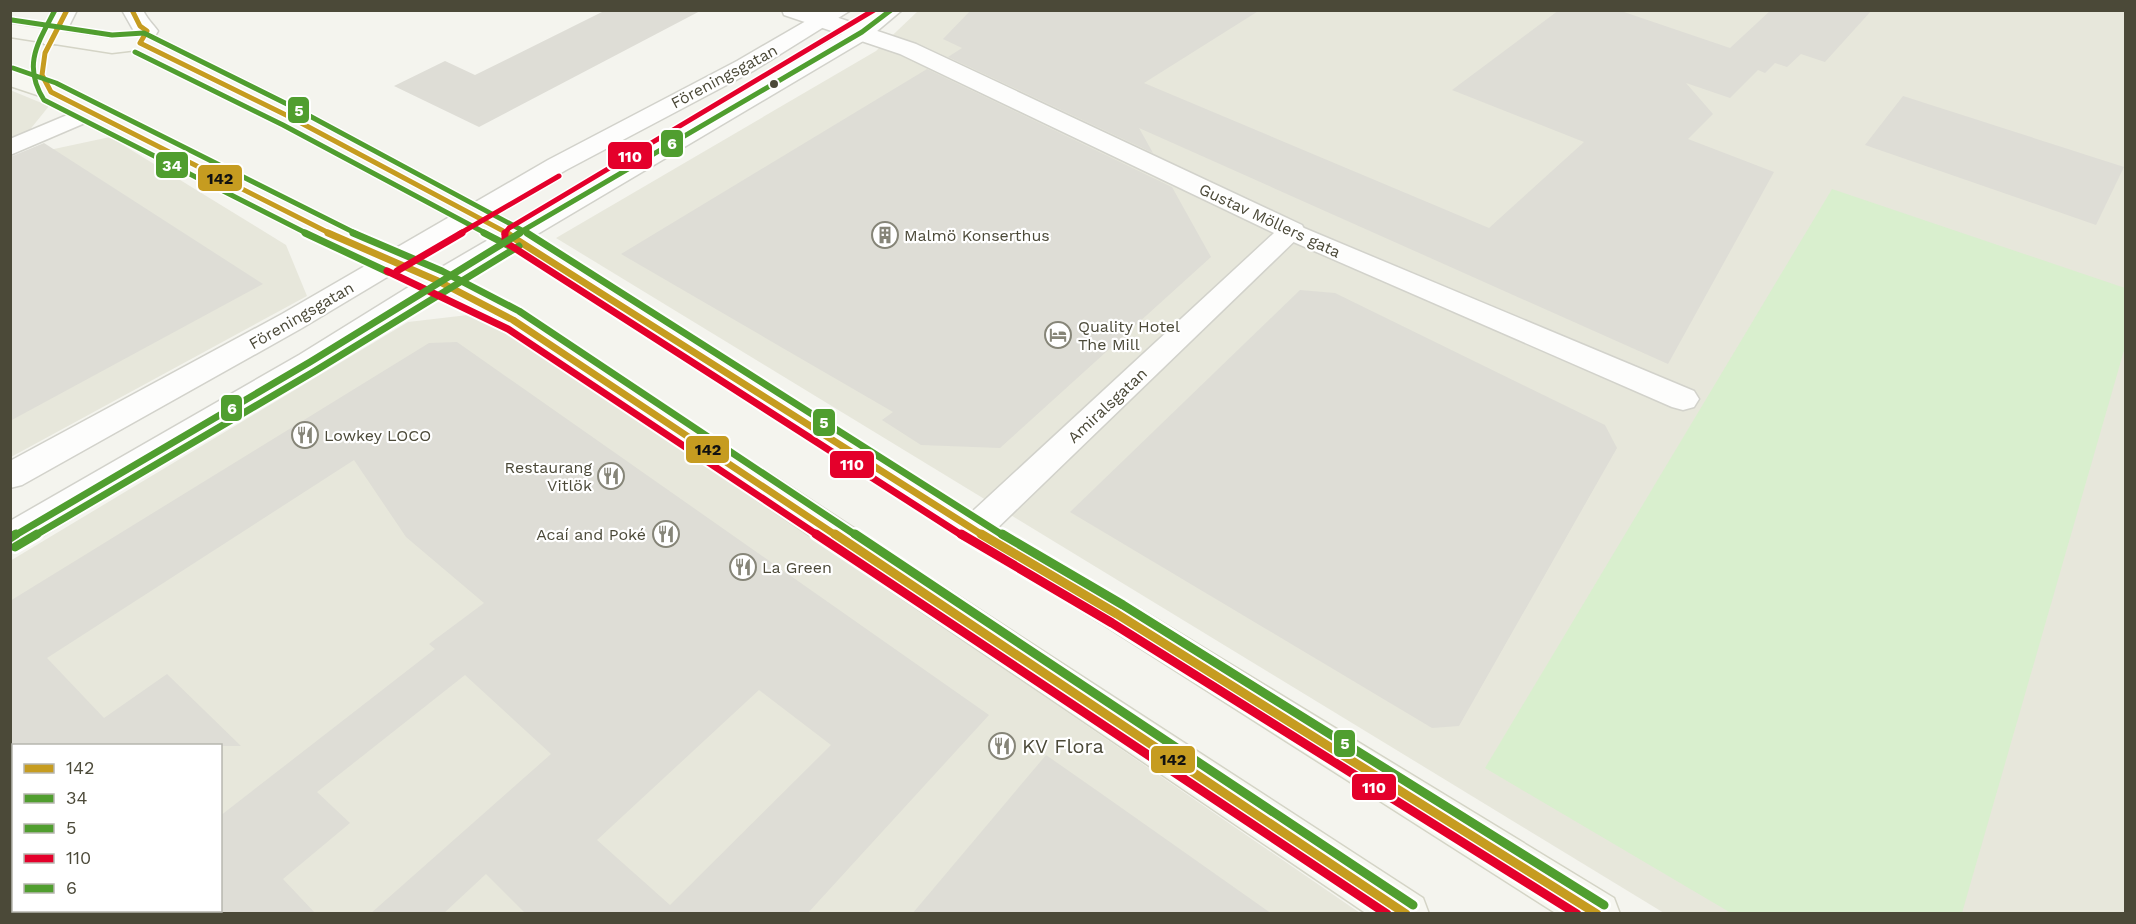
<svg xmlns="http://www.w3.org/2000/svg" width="2136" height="924" font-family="'Work Sans',sans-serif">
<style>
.residential{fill:#e7e7db}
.green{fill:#d9efce}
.building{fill:#deddd6;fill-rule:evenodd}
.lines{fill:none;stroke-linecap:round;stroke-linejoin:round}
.pedestrian-casing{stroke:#d2d2cb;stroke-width:3}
.minor-casing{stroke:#d2d2cb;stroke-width:3}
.tertiary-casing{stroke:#d2d2cb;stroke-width:3}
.secondary-casing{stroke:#d4d4c6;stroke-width:3}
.pedestrian{fill:#fdfdfc;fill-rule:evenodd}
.minor{fill:#fdfdfc;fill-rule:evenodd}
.tertiary{fill:#fdfdfc;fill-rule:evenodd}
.secondary{fill:#f7f7f1;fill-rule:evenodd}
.bus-1-far2-casing{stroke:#fff;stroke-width:8}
.bus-1-far1-casing{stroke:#fff;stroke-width:11}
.bus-1-casing{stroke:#fff;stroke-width:14}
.bus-2-far2-casing{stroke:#fff;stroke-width:8}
.bus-2-far1-casing{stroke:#fff;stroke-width:11}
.bus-2-casing{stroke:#fff;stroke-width:14}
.bus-3-far2-casing{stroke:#fff;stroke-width:8}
.bus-3-far1-casing{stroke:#fff;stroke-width:11}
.bus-3-casing{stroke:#fff;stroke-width:14}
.bus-4-far2-casing{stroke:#fff;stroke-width:8}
.bus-4-far1-casing{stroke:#fff;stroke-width:11}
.bus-4-casing{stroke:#fff;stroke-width:14}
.bus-5-far2-casing{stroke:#fff;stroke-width:8}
.bus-5-far1-casing{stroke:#fff;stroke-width:11}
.bus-5-casing{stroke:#fff;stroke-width:14}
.bus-1-far2{stroke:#c69c20;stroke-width:5}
.bus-1-far1{stroke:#c69c20;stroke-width:7}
.bus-1{stroke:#c69c20;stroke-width:9}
.bus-2-far2{stroke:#509e2f;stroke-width:5}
.bus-2-far1{stroke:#509e2f;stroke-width:7}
.bus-2{stroke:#509e2f;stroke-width:9}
.bus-3-far2{stroke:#509e2f;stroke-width:5}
.bus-3-far1{stroke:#509e2f;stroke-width:7}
.bus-3{stroke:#509e2f;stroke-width:9}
.bus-4-far2{stroke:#e4002b;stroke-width:5}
.bus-4-far1{stroke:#e4002b;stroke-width:7}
.bus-4{stroke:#e4002b;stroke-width:9}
.bus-5-far2{stroke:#509e2f;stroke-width:5}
.bus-5-far1{stroke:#509e2f;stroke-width:7}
.bus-5{stroke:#509e2f;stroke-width:9}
.bus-dot{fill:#4b4938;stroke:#fff;stroke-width:2}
.labels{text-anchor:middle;stroke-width:4.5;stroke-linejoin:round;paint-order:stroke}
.street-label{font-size:16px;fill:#4b4938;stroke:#fff}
.poi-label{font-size:16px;fill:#4b4938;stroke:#fff;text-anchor:start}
.near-poi-label{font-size:20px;fill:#4b4938;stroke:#fff;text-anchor:start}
.line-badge{stroke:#fff;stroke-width:2}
.badge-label{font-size:16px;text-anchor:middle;font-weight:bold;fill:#fff}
.pale-badge-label{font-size:16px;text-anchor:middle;font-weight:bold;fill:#111}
</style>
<rect width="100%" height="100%" fill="#f4f4ee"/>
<g class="residential">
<path d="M 918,11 L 2125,11 L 2125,913 L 1664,913 L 556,238 L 876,51 Z"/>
<path d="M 10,90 L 49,106 L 28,132 L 10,139 Z"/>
<path d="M 110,137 L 286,245 L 307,296 L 11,457 L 11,161 L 26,155 Z"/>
<path d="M 485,313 L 1360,913 L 25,913 L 22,911 L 220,910 L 220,746 L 14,746 L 13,901 L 10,898 L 10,561 L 408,322 Z"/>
</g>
<path class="green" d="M 1832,189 L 2125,288 L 2125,347 L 1962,913 L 1731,913 L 1485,768 Z"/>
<g class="building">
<path d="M 606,10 L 702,10 L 479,127 L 394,86 L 445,61 L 475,75 Z"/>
<path d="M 971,10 L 1260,10 L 1144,83 L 1489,228 L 1584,142 L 1452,90 L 1559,10 L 1618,10 L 1730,48 L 1771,10 L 1872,10 L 1825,62 L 1801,54 L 1787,67 L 1775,63 L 1765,73 L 1758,70 L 1730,98 L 1686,83 L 1713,114 L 1688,139 L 1774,172 L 1668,364 L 1139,128 L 1153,153 L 948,57 L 962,48 L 943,39 Z"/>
<path d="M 927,69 L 1172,187 L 1211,257 L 1000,448 L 921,445 L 882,420 L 893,412 L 621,254 Z"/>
<path d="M 1903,96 L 2124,167 L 2096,225 L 1865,145 Z"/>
<path d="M 44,143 L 263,284 L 10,421 L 10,157 Z"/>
<path d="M 1300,290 L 1335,293 L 1605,425 L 1617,448 L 1459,726 L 1432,728 L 1070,512 Z"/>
<path d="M 457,342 L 989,715 L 807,914 L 526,914 L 486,874 L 443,914 L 370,914 L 551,754 L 465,675 L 317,792 L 350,823 L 283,879 L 316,914 L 220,914 L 220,816 L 435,649 L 429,644 L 484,603 L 406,537 L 354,460 L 47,658 L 104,718 L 167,674 L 241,746 L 10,746 L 10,601 L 429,343 ZM 759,690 L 831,745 L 670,905 L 597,840 Z"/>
<path d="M 1046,755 L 1099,792 L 1272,914 L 912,914 Z"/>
</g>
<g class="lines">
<defs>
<path id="pedestrian" d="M 1292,223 L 1694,391 L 1699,399 L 1694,407 L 1683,410 L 1672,407 L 1282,237 L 1279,231 L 1282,225 Z"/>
<g id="minor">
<path d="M 782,10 L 815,10 L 916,44 L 1302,225 L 1305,231 L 986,539 L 974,543 L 962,539 L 957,530 L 962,521 L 1274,233 L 900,54 L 784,15 Z"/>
<path d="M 91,105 L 99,107 L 103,112 L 99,117 L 10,155 L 10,139 Z"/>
</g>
<g id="tertiary">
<path d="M 56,10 L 77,10 L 60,44 L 44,44 L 41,39 Z"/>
<path d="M 122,10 L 143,10 C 147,19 153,24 158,31 L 148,48 L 132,48 L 129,43 L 135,33 Z"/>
<path d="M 825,10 L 851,10 L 753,71 L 566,170 L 302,328 L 22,485 L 10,488 L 10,461 L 282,314 L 548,160 L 737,61 Z"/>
<path d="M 878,10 L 902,10 L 870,37 L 448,287 L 321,369 L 22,548 L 10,551 L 10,521 L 299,355 L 428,275 L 854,27 Z"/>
</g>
<g id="secondary">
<path d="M 10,24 L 112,39 L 140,36 L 148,38 L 296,111 L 524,231 L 986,521 L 1130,603 L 1614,898 L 1620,914 L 1557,914 L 1104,625 L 962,539 L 504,243 L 280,121 L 137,50 L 112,53 L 10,37 Z"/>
<path d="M 10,71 L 59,87 L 350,233 L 448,275 L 523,313 L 1423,898 L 1429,914 L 1367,914 L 503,327 L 428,287 L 330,245 L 43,97 L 10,86 Z"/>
</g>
</defs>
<use href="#pedestrian" class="pedestrian-casing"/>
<use href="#minor" class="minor-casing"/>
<use href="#tertiary" class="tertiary-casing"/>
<use href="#secondary" class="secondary-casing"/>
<use href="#pedestrian" class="pedestrian"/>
<use href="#minor" class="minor"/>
<use href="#tertiary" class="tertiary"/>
<use href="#secondary" class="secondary"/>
<defs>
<g id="bus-1-far2">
<path d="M 67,10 L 45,53 L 42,75 L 51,92 L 331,234"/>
<path d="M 132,10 L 140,26 L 147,31 L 140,43 L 288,116 L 509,234"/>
</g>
<g id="bus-1-far1">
<path d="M 328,233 L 438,281 L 513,320 L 837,536"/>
<path d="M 506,233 L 984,536"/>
</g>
<g id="bus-1">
<path d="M 835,534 L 1406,914"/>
<path d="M 981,534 L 1117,614 L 1597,914"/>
</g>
<g id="bus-2-far2">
<path d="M 55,10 C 38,43 22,65 44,100 L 308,234"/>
<path d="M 135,52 L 283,125 L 487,234"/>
</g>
<g id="bus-2-far1">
<path d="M 305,233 L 388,272"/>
<path d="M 484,233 L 509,246"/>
<path d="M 34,536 L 315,371 L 519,246"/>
</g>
<path id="bus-2" d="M 15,547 L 37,534"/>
<g id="bus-3-far2">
<path d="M 12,20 L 112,35 L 144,33 L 293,107 L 529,234"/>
<path d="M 13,68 L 56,83 L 357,234"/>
</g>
<g id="bus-3-far1">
<path d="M 353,233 L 442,271 L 519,311 L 857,536"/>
<path d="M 527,233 L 1004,536"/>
</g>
<g id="bus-3">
<path d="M 855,534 L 1413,905"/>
<path d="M 1002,534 L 1123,605 L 1604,905"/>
</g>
<g id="bus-4-far2">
<path d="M 459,234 L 559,176"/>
<path d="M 504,234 L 509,228 L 874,10"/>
</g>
<g id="bus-4-far1">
<path d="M 505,233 L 505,242 L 963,536"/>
<path d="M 387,271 L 508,329 L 819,536"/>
<path d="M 397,271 L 462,233"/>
</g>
<g id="bus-4">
<path d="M 816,534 L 1387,914"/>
<path d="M 961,534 L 1112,623 L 1577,914"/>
</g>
<path id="bus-5-far2" d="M 517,234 L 862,32 L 891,10"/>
<path id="bus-5-far1" d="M 14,536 L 310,362 L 520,233"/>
<path id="bus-5" d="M 10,538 L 16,534"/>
</defs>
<use href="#bus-1-far2" class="bus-1-far2-casing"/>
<use href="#bus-1-far1" class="bus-1-far1-casing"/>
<use href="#bus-1" class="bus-1-casing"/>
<use href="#bus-2-far2" class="bus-2-far2-casing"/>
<use href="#bus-2-far1" class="bus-2-far1-casing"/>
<use href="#bus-2" class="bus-2-casing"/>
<use href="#bus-3-far2" class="bus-3-far2-casing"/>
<use href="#bus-3-far1" class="bus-3-far1-casing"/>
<use href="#bus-3" class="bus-3-casing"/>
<use href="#bus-4-far2" class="bus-4-far2-casing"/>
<use href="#bus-4-far1" class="bus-4-far1-casing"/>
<use href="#bus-4" class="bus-4-casing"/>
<use href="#bus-5-far2" class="bus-5-far2-casing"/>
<use href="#bus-5-far1" class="bus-5-far1-casing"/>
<use href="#bus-5" class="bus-5-casing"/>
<use href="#bus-1-far2" class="bus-1-far2"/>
<use href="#bus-1-far1" class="bus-1-far1"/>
<use href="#bus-1" class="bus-1"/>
<use href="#bus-2-far2" class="bus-2-far2"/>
<use href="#bus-2-far1" class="bus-2-far1"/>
<use href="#bus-2" class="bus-2"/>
<use href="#bus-3-far2" class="bus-3-far2"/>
<use href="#bus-3-far1" class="bus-3-far1"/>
<use href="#bus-3" class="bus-3"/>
<use href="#bus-4-far2" class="bus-4-far2"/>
<use href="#bus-4-far1" class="bus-4-far1"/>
<use href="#bus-4" class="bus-4"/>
<use href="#bus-5-far2" class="bus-5-far2"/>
<use href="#bus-5-far1" class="bus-5-far1"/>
<use href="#bus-5" class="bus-5"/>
</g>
<defs>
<symbol id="building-ring" viewBox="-11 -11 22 22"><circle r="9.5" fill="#fff" stroke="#868578" stroke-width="1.5"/><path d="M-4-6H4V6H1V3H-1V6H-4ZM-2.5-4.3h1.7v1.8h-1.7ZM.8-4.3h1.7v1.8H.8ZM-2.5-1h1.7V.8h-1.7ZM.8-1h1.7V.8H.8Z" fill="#868578"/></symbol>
<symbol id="hotel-ring" viewBox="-11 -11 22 22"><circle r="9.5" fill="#fff" stroke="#868578" stroke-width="1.5"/><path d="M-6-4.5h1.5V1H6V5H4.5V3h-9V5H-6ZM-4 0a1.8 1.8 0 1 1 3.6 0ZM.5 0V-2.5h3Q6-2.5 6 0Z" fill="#868578"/></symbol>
<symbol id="restaurant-ring" viewBox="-11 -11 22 22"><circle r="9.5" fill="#fff" stroke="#868578" stroke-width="1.5"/><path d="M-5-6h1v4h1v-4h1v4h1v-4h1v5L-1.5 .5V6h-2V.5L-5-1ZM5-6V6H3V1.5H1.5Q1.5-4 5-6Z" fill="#868578"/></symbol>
</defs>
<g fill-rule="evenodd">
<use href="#building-ring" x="870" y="220" width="30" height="30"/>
<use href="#hotel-ring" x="1043" y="320" width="30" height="30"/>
<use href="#restaurant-ring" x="290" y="420" width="30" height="30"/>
<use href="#restaurant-ring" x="596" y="461" width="30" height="30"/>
<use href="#restaurant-ring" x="651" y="519" width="30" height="30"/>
<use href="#restaurant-ring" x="728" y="552" width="30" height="30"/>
<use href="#restaurant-ring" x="987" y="731" width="30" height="30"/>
</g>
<circle class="bus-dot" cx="774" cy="84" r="5"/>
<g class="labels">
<g class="street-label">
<text transform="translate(724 76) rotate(-28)" y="6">Föreningsgatan</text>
<text transform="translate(1270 220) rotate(25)" y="6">Gustav Möllers gata</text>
<text transform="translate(301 315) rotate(-30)" y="6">Föreningsgatan</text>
<text transform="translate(1107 405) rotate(-43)" y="6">Amiralsgatan</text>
</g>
<g class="poi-label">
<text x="904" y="241">Malmö Konserthus</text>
<text x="1078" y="332">Quality Hotel<tspan x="1078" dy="18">The Mill</tspan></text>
<text x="324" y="441">Lowkey LOCO</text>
<text x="592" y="473" text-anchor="end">Restaurang<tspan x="592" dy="18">Vitlök</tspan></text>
<text x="646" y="540" text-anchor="end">Acaí and Poké</text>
<text x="762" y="573">La Green</text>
</g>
<g class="near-poi-label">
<text x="1022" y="753">KV Flora</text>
</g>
</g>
<g class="line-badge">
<rect x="287" y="96" width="23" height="28" rx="6" fill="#509e2f"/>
<rect x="660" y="129" width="24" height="29" rx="6" fill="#509e2f"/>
<rect x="607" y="141" width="46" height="29" rx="6" fill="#e4002b"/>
<rect x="155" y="151" width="34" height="28" rx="6" fill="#509e2f"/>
<rect x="197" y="164" width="46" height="28" rx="6" fill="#c69c20"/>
<rect x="220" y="394" width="23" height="28" rx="6" fill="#509e2f"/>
<rect x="812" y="408" width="24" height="29" rx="6" fill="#509e2f"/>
<rect x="685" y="435" width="45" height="29" rx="6" fill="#c69c20"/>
<rect x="829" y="450" width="46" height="29" rx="6" fill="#e4002b"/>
<rect x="1333" y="729" width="23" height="29" rx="6" fill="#509e2f"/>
<rect x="1150" y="745" width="46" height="29" rx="6" fill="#c69c20"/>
<rect x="1351" y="773" width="46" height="28" rx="6" fill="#e4002b"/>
</g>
<g class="badge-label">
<text x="299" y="116">5</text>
<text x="672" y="149">6</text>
<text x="630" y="162">110</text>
<text x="172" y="171">34</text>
<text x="232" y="414">6</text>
<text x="824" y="428">5</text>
<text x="852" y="470">110</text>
<text x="1345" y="749">5</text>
<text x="1374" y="793">110</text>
</g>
<g class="pale-badge-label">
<text x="220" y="184">142</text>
<text x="708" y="455">142</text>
<text x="1173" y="765">142</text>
</g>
<rect width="2136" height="924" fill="none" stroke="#4b4938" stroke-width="24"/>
<rect x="12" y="744" width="210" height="168" fill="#ffffff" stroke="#b7b6af" stroke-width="1.5"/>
<rect x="24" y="764" width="30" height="9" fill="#c69c20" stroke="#b7b6af" stroke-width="1.5"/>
<text x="66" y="774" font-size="18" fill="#4b4938">142</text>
<rect x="24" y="794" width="30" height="9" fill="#509e2f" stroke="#b7b6af" stroke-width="1.5"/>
<text x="66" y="804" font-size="18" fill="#4b4938">34</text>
<rect x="24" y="824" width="30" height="9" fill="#509e2f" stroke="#b7b6af" stroke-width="1.5"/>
<text x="66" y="834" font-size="18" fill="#4b4938">5</text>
<rect x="24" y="854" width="30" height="9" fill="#e4002b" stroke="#b7b6af" stroke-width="1.5"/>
<text x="66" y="864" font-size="18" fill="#4b4938">110</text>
<rect x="24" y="884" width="30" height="9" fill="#509e2f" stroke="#b7b6af" stroke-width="1.5"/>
<text x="66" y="894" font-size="18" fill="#4b4938">6</text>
</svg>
